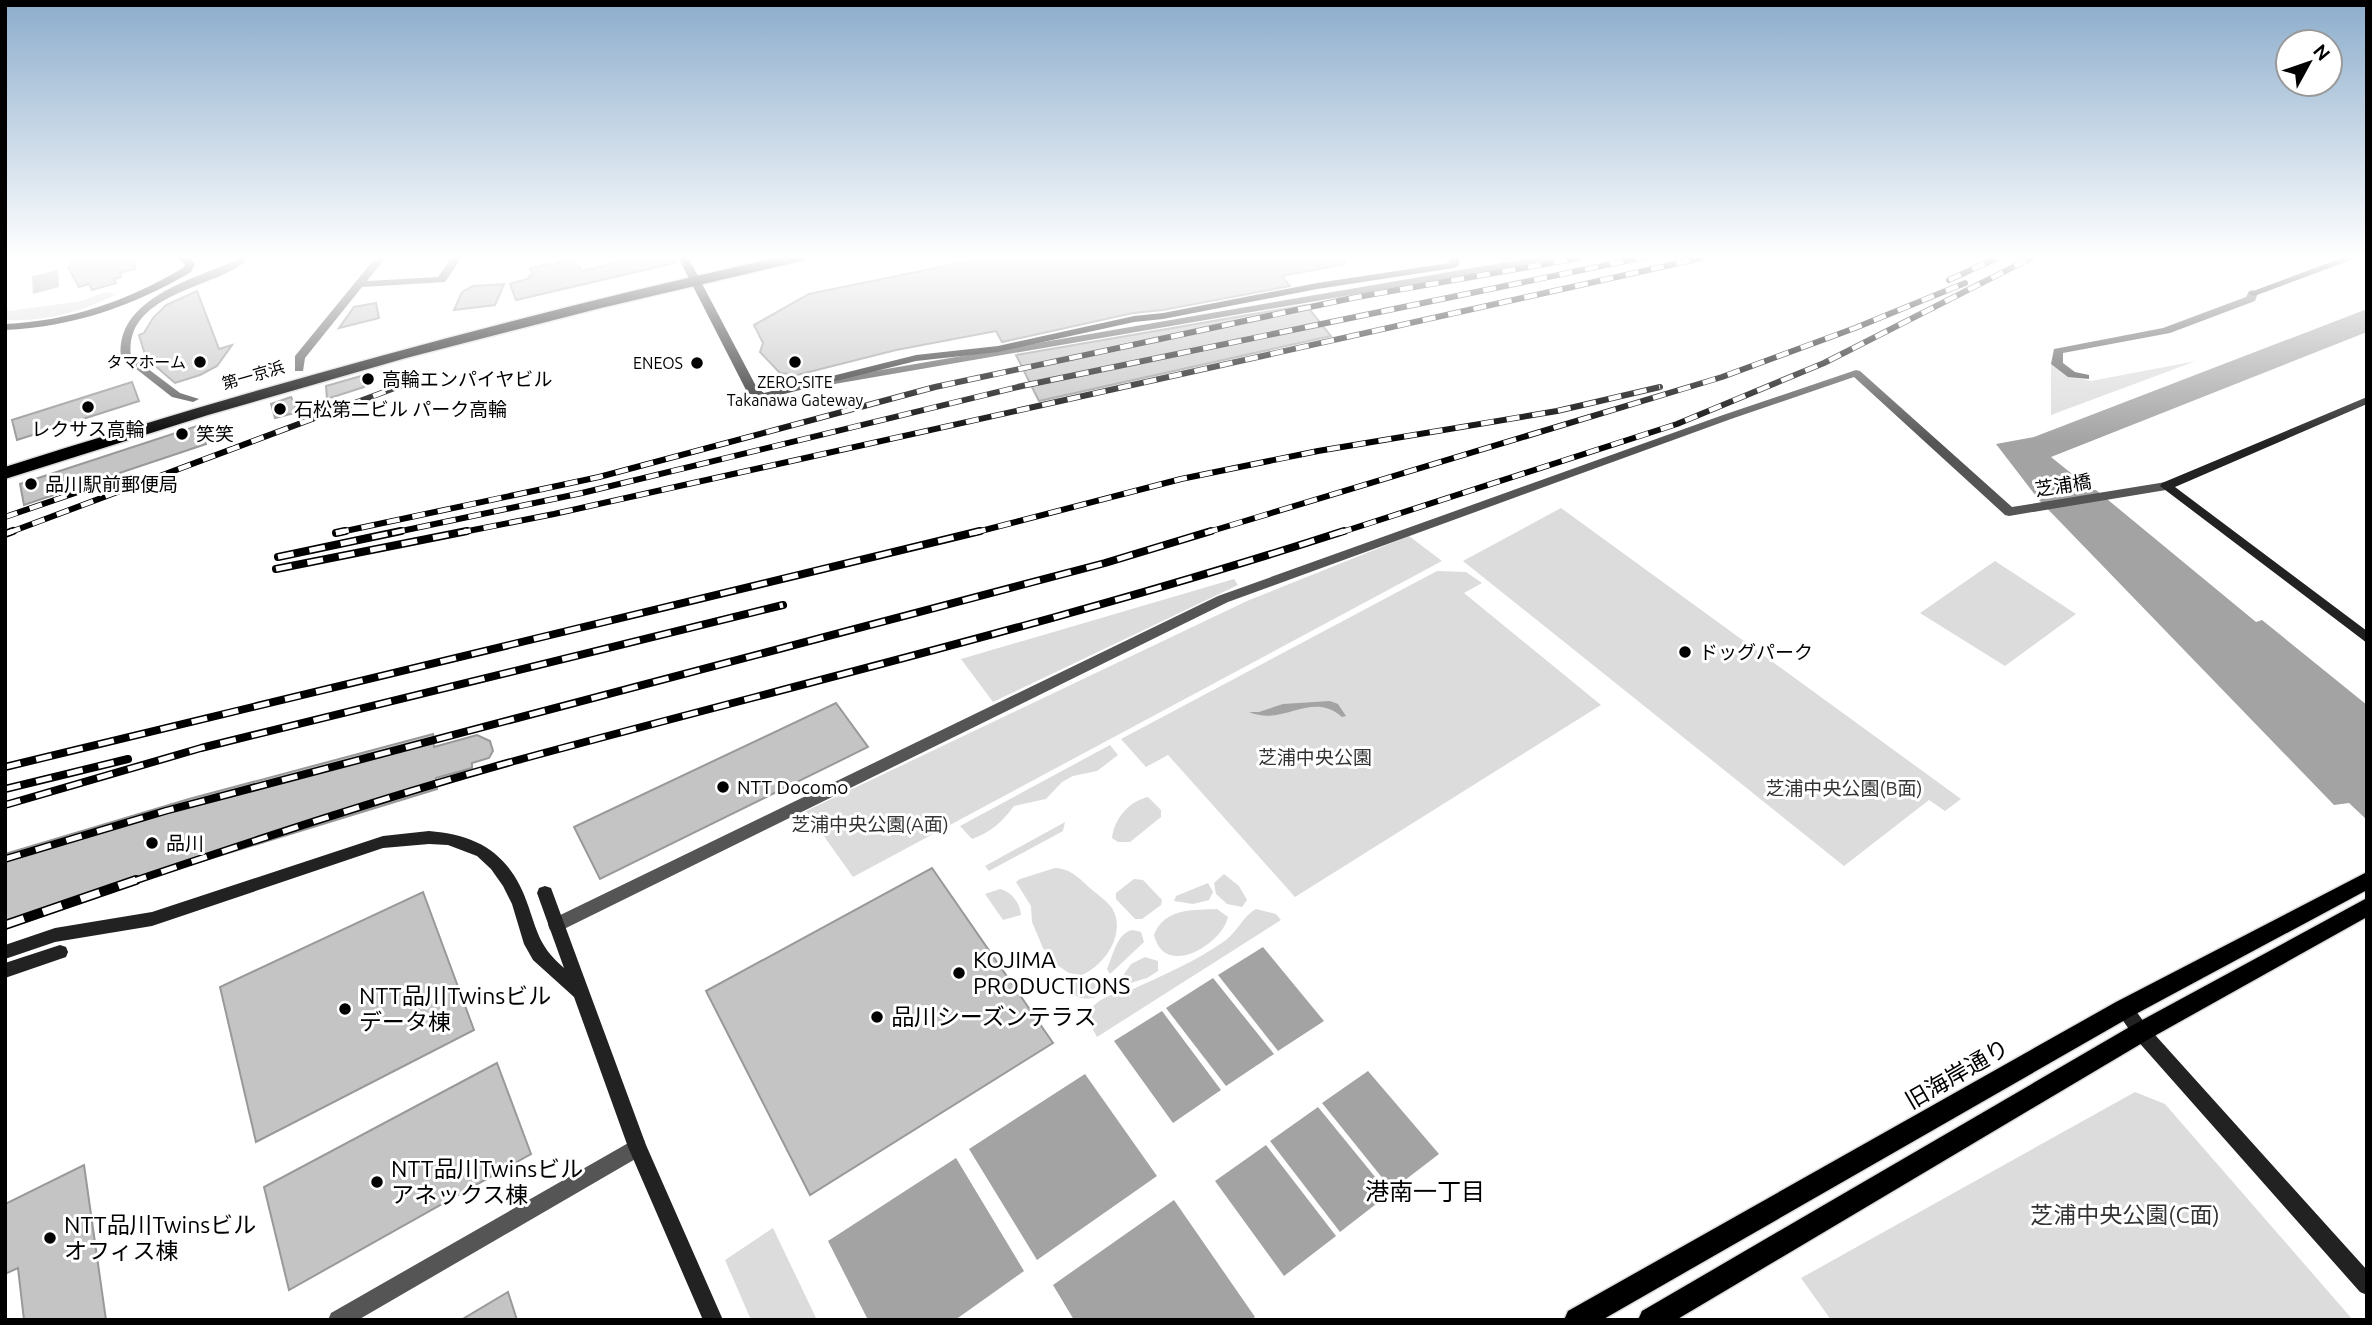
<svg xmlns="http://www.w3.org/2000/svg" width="2372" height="1325" font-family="Ubuntu,'Noto Sans JP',sans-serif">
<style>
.green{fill:#dcdcdc}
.water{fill:#a3a3a3}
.building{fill:#c4c4c4;stroke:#999;stroke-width:2}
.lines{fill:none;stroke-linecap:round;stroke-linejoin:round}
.primary-casing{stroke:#dbdbdb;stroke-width:3}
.highway-casing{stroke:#dbdbdb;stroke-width:3}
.street{fill:#555;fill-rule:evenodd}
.secondary{fill:#222;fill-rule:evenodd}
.primary{fill:#000;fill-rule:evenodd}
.highway{fill:#000;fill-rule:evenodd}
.rail-far2-casing{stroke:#000;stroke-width:6}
.rail-far1-casing{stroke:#000;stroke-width:8}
.rail-casing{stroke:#000;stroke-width:10}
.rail-far2{stroke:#fff;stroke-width:4.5;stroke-dasharray:13;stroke-linecap:butt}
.rail-far1{stroke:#fff;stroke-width:5;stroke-dasharray:16;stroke-linecap:butt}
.rail{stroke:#fff;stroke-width:7;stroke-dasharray:20;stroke-linecap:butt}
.poi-dot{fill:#000;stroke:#fff;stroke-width:2.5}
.labels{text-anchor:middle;stroke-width:6;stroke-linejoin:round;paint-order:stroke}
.far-poi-label{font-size:16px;fill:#000;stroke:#fff;text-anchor:end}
.far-street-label{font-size:16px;fill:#000;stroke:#fff}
.poi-label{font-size:19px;fill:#000;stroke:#fff;text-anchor:start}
.street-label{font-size:19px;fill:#000;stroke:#fff}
.park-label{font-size:19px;fill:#333;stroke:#fff}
.near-poi-label{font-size:23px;fill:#000;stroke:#fff;text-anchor:start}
.near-street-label{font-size:23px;fill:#000;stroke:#fff}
.near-park-label{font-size:23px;fill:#333;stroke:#fff}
.near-neighbourhood-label{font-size:24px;fill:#000;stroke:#fff}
</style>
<rect width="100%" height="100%" fill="#fff"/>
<g class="green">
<path d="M 105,292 L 117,294 C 82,312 45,322 5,320 L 5,305 L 9,311 L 82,301 Z"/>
<path d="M 2196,361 L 2051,415 L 2051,364 L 2069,376 L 2091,381 Z"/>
<path d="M 1561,508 L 1961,799 L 1945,811 L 1929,800 L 1844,866 L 1463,561 Z"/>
<path d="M 1409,536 L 1442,561 L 853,877 L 806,811 L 1247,601 Z"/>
<path d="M 1995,561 L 2076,614 L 2005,666 L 1920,613 Z"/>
<path d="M 1437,571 L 1466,572 L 1482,583 L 1464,593 L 1601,705 L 1295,897 L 1168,755 L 1146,767 L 1121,739 Z"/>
<path d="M 1234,579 L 1238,585 L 993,702 L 961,659 Z"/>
<path d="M 1110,745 L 1118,755 L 1097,771 L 1073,776 L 1062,782 L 1046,799 L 1014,806 C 1002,822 991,832 972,839 L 960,826 Z"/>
<path d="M 1148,797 L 1161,810 L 1161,817 L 1130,842 L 1118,842 L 1112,838 C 1114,819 1129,801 1148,797 Z"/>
<path d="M 1065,822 L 1063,831 L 989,871 L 985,866 Z"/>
<path d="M 1055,868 C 1072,869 1080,879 1091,889 C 1098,895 1107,901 1112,908 C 1127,933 1105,965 1082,975 L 1069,973 L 1057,965 L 1043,948 L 1032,922 L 1031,906 L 1016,882 L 1020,879 Z"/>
<path d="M 1224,874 L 1239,886 L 1247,900 L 1242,907 L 1227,904 L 1216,894 L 1214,883 Z"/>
<path d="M 1134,879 L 1143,880 L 1162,900 L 1161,905 L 1142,919 L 1135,919 L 1116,899 L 1116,893 Z"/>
<path d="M 1208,883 L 1213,892 L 1209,900 L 1193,904 L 1174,901 L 1176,896 Z"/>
<path d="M 1000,889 C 1012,892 1020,903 1021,915 L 1003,920 L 985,894 Z"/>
<path d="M 1217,909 L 1228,917 C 1223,943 1165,980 1154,935 C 1164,908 1193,910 1217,909 Z"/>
<path d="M 1256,909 L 1276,914 L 1281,920 L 1097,1037 L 1086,1017 C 1094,1000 1111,993 1129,991 C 1161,976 1197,961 1226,940 C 1238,931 1243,916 1256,909 Z"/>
<path d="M 1133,930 L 1141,932 L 1144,942 L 1110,974 L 1107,969 C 1113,956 1117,932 1133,930 Z"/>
<path d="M 1145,957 L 1158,961 L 1158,971 L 1147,978 L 1124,985 L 1118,983 L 1131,964 Z"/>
<path d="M 1089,980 L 1098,982 L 1104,989 L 1096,997 C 1086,1000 1076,999 1069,990 L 1071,983 Z"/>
<path d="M 2135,1092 L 2165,1104 L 2353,1320 L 1831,1320 L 1801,1278 Z"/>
<path d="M 773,1228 L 817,1320 L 751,1320 L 725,1260 Z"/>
</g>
<g class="water">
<path d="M 58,270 L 59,287 L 33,294 L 32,276 Z"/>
<path d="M 2367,309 L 2367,332 L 2051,457 L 2092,490 L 2096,490 L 2256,622 L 2262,620 L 2367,705 L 2367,820 L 2349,803 L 2334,805 L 2039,500 L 1996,444 L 2034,437 Z"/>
<path d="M 1330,701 L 1338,704 L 1346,716 L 1342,717 C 1311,690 1284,727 1249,712 L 1259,712 L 1283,704 Z"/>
<path d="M 1263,947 L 1324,1021 L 1278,1051 L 1218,975 Z"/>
<path d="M 1213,978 L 1274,1054 L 1226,1086 L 1166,1008 Z"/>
<path d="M 1162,1011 L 1221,1090 L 1173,1123 L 1114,1041 Z"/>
<path d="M 1368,1071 L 1439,1154 L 1392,1190 L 1322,1103 Z"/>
<path d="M 1085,1074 L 1157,1176 L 1037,1260 L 969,1149 Z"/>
<path d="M 1318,1107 L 1389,1194 L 1340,1232 L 1270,1141 Z"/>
<path d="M 1266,1145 L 1336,1236 L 1284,1276 L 1215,1181 Z"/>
<path d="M 956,1158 L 1024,1271 L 955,1320 L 868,1320 L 828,1241 Z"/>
<path d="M 1174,1200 L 1255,1317 L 1251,1320 L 1074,1320 L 1053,1285 Z"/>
</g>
<g class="building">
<path d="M 69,257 L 133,257 L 135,269 L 120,273 L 121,277 L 114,279 L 116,283 L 92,290 L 89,284 L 79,287 L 68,267 L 72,265 Z"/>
<path d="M 626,257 L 674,257 L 675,263 L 516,300 L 510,284 L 530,278 L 529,276 L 533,275 L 530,269 L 548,263 L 549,266 L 573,259 L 582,271 L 627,260 Z"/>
<path d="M 989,257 L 1345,257 L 1345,264 L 1282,276 L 1290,286 L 1163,310 L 1133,313 L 1002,342 L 996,331 L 896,350 L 797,375 L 780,373 L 760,352 L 763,343 L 754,325 L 809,294 Z"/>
<path d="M 504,284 L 495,305 L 454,310 L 462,292 L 473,286 Z"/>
<path d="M 197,291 L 219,349 L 232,345 L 217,366 L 200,375 L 175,383 L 146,358 L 139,335 L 144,333 L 153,318 L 166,305 Z"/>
<path d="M 376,303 L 379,318 L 339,328 L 354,307 Z"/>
<path d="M 1306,305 L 1331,336 L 1039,401 L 1016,355 Z"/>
<path d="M 361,376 L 364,387 L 327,399 L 326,386 Z"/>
<path d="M 132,382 L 139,401 L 17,440 L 12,420 Z"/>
<path d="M 291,397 L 298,412 L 275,418 L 271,404 Z"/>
<path d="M 200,425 L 206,444 L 24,505 L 20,484 Z"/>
<path d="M 836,703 L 868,747 L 600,879 L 574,827 Z"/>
<path d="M 433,734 L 434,747 L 477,735 L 490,741 L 493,751 L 489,758 L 472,763 L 472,768 L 436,778 L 437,789 L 176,869 L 5,929 L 5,854 L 189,799 Z"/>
<path d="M 932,868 L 1053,1043 L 810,1195 L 706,991 Z"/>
<path d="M 423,892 L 474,1030 L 256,1142 L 220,987 Z"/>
<path d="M 497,1063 L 531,1154 L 289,1290 L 264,1187 Z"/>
<path d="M 84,1165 L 106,1320 L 24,1320 L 18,1268 L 5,1274 L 5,1204 Z"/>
<path d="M 508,1292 L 517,1320 L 461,1320 Z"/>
</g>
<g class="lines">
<defs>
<g id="primary">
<path d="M 2367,872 L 2367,890 L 2132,1016 L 1602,1320 L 1564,1320 L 1568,1311 L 2116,1002 Z"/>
<path d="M 2367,898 L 2367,917 L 2149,1039 L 1676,1320 L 1638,1320 L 1642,1311 L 2133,1025 Z"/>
</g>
<path id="highway" d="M 780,257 L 807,257 L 805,260 L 601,308 L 406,358 L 208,415 L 5,479 L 5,467 C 261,386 518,315 780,257 Z"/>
</defs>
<use href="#primary" class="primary-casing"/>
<use href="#highway" class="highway-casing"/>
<g class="street">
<path d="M 234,257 L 244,257 L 245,262 C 211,289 124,294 131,356 L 180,393 L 199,399 L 193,402 L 172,397 L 121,357 C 115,299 193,279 235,261 Z"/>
<path d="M 376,257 L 386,257 L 367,281 L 438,277 L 452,257 L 462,257 L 445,282 L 362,287 L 305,358 L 303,371 L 295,371 L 295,356 Z"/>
<path d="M 1536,257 L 1559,257 L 1554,260 L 817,387 L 811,384 L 817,381 Z"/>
<path d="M 2253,290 L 2258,293 L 2255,301 L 2170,333 L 2063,353 L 2063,363 L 2075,372 L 2089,375 L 2089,379 L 2068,377 L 2051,364 L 2054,349 L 2163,328 L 2246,297 L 2249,291 Z"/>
<path d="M 1856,370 L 1860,371 L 2012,507 L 2166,482 L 2172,486 L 2166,490 L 2009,516 L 2005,515 L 1854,377 L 1731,419 L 1228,602 L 562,930 L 556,932 L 550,930 L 548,925 L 550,920 L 1218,596 L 1723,415 Z"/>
<path d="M 637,1138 L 644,1140 L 646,1147 L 644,1154 L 358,1320 L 328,1320 L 331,1313 Z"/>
</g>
<g class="secondary">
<path d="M 176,257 C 184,257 190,257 195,264 L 191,272 C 133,306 73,327 5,330 L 5,324 C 70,321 127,301 183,268 L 185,265 Z"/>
<path d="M 678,257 L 688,257 L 757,388 L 764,393 L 916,355 L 998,346 L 1134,316 L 1163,313 L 1317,283 L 1449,263 L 1450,257 L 1460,257 L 1459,265 L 1454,268 L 1317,289 L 1163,319 L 1134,322 L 998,352 L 916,361 L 764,399 L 753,397 L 746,390 Z"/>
<path d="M 2344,257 L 2359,257 L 2257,295 L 2253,296 L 2248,293 Z"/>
<path d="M 2367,397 L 2367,404 L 2175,487 L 2367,631 L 2367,643 L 2160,486 L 2162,483 Z"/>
<path d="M 429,831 C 481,835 512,856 529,908 C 538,935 541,948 564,968 L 537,893 L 539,888 L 545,886 L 551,888 L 646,1145 L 723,1320 L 703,1320 L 628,1147 L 574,997 L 533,960 L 524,944 L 512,904 L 503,886 L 491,869 L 477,856 L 448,845 L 429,844 L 383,848 L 152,926 L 55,942 L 5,959 L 5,945 L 55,928 L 152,912 L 383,836 Z"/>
<path d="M 60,945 L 66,947 L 68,952 L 66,957 L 5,978 L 5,963 Z"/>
<path d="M 2124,1001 L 2130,1003 L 2147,1026 L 2367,1270 L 2367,1295 L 2360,1292 L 2135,1038 L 2115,1009 L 2118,1003 Z"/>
</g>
<use href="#primary" class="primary"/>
<use href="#highway" class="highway"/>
<defs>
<g id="rail-far2">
<path d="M 1949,280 L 1999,257"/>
<path d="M 5,517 L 116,479"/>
<path d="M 8,533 L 400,386"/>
<path d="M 336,533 L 599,477 L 935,387 L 1357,297 L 1585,257"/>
<path d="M 392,533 L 582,493 L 1022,386 L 1645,257"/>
<path d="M 458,533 L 554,514 L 1706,257"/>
<path d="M 973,533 L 1181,479 L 1318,451 L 1557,411 L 1660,387"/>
<path d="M 1205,533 L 1722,377 L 1855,328 L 1965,283"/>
<path d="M 1339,533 L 1677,424 L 1824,363 L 2033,257"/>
</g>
<g id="rail-far1">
<path d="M 336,533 L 345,531"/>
<path d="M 5,534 L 13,531"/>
<path d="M 278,557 L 401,531"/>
<path d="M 276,569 L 467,531"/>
<path d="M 5,767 L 980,531"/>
<path d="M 5,789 L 128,759"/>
<path d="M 5,805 L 201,748 L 783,605"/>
<path d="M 5,859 L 165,811 L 1105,563 L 1211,531"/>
<path d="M 131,882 C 259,839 388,796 518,760 C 794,685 1072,619 1344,531"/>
</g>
<path id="rail" d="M 5,925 L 136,880"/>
</defs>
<use href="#rail-far2" class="rail-far2-casing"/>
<use href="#rail-far1" class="rail-far1-casing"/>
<use href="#rail" class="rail-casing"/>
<use href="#rail-far2" class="rail-far2"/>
<use href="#rail-far1" class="rail-far1"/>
<use href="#rail" class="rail"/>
</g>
<linearGradient id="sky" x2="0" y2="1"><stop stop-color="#8cadcc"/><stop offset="0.58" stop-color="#fff"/><stop offset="1" stop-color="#fff" stop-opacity="0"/></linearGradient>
<rect width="2372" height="443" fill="url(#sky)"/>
<g class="poi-dot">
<circle cx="200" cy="362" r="7"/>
<circle cx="795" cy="362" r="7"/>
<circle cx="697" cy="363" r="7"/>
<circle cx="368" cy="379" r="7"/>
<circle cx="88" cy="407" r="7"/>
<circle cx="280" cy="409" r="7"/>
<circle cx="182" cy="434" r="7"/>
<circle cx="31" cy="484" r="7"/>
<circle cx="1685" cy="652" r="7"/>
<circle cx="723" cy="787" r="7"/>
<circle cx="152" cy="843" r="7"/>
<circle cx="959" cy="973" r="7"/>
<circle cx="345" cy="1009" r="7"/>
<circle cx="877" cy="1017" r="7"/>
<circle cx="377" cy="1182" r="7"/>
<circle cx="50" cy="1238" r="7"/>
</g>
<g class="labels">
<g class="far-poi-label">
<text x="186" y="368">タマホーム</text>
<text x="683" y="369">ENEOS</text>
<text x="795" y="388" text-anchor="middle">ZERO-SITE<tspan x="795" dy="18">Takanawa Gateway</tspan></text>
</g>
<g class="far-street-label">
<text transform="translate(253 375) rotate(-16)" y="6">第一京浜</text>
</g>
<g class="poi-label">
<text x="382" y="386">高輪エンパイヤビル</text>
<text x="294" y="416">石松第二ビル パーク高輪</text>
<text x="88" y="436" text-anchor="middle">レクサス高輪</text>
<text x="196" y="441">笑笑</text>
<text x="45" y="491">品川駅前郵便局</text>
<text x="1699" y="659">ドッグパーク</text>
<text x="737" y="794">NTT Docomo</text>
<text x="166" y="850">品川</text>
</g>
<g class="street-label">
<text transform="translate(2063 485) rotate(-9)" y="7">芝浦橋</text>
</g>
<g class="park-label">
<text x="1315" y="764">芝浦中央公園</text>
<text x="1844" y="795">芝浦中央公園(B面)</text>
<text x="870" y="831">芝浦中央公園(A面)</text>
</g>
<g class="near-poi-label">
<text x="973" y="968">KOJIMA<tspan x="973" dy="26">PRODUCTIONS</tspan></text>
<text x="359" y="1004">NTT品川Twinsビル<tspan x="359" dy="26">データ棟</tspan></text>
<text x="891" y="1025">品川シーズンテラス</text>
<text x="391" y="1177">NTT品川Twinsビル<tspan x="391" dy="26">アネックス棟</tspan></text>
<text x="64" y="1233">NTT品川Twinsビル<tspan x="64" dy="26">オフィス棟</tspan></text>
</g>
<g class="near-street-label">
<text transform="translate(1957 1074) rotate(-30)" y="8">旧海岸通り</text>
</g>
<g class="near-park-label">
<text x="2125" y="1223">芝浦中央公園(C面)</text>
</g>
<g class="near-neighbourhood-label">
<text x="1425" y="1200">港南一丁目</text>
</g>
</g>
<rect width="2372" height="1325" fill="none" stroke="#000000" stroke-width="14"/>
<g transform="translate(2309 63) rotate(50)"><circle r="33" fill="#ffffff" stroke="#999999" stroke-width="2"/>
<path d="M0-5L12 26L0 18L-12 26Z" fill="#000000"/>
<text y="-10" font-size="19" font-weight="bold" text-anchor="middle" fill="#000000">N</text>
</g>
</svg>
